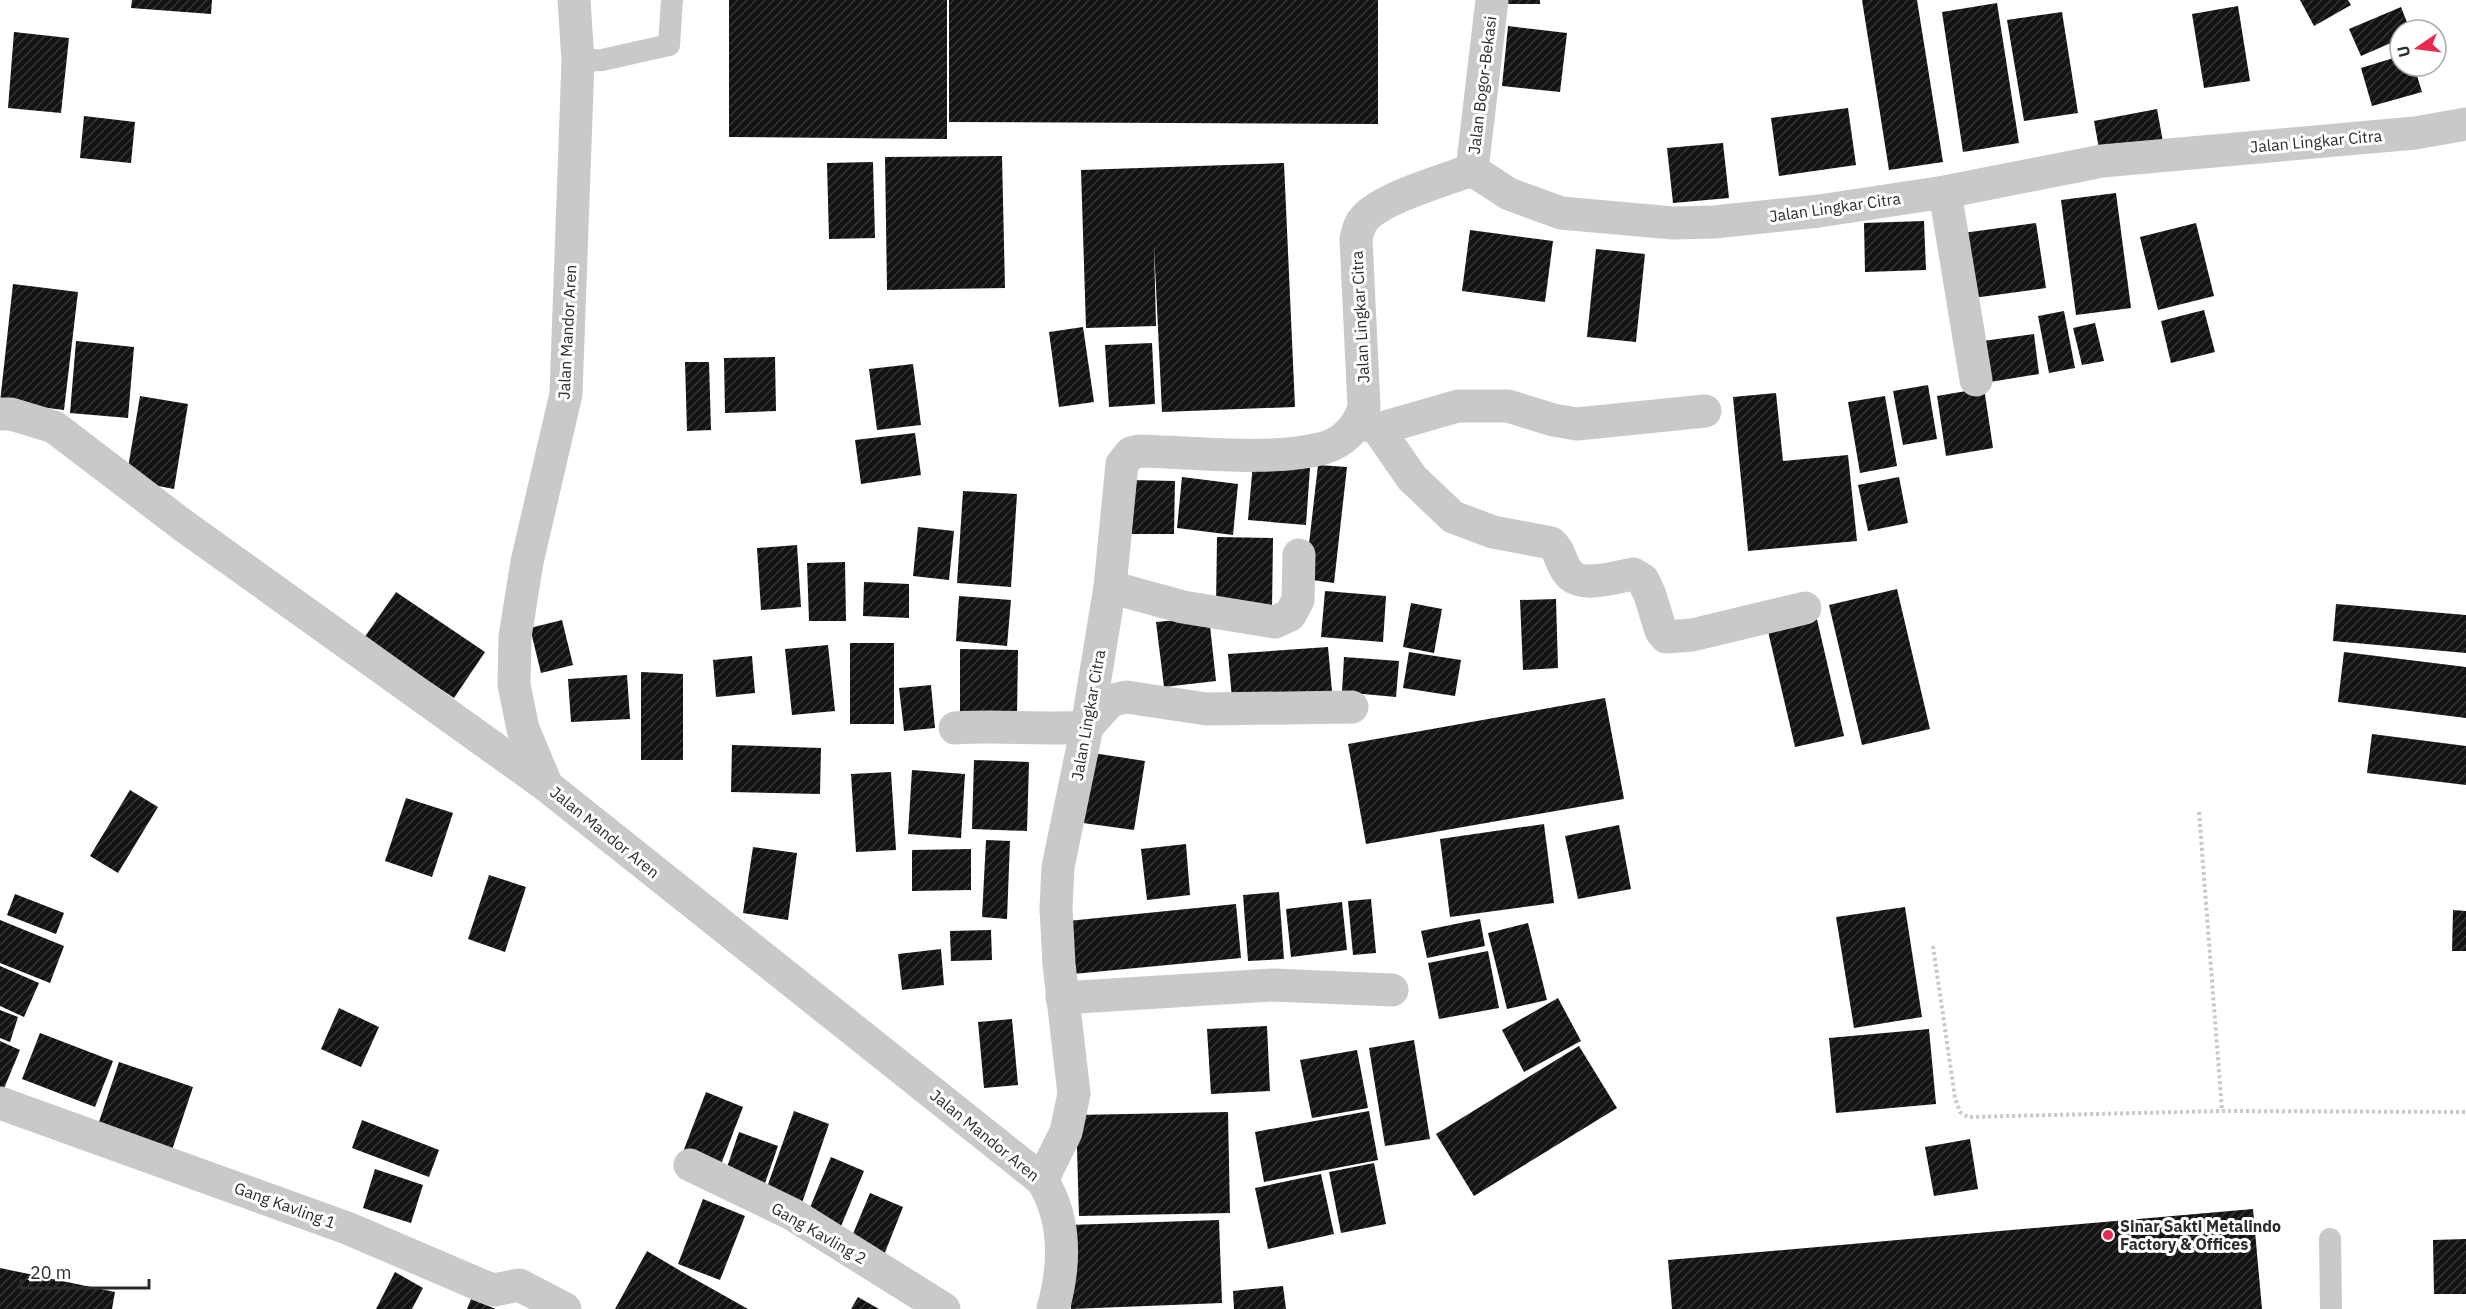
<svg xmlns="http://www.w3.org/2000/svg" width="2466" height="1309" font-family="'IBM Plex Sans',sans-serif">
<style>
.building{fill:url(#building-hatch)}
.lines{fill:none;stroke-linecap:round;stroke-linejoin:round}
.path{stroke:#c9c9c9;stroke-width:4;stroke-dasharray:3 3;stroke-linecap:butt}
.service{stroke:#c9c9c9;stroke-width:22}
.minor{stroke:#c9c9c9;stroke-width:33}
.tertiary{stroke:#c9c9c9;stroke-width:33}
.poi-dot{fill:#e72a4d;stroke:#fff;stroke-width:2}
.labels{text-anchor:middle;stroke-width:6;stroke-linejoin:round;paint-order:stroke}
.street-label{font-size:16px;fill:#2c2c2c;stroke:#fff}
.poi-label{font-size:16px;font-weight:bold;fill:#2c2c2c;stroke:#fff;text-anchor:start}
</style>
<defs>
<pattern id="building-hatch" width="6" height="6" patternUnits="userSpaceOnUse" patternTransform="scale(1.5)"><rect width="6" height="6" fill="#131313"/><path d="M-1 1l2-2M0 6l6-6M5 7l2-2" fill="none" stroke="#363636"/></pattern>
</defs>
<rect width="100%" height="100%" fill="#fff"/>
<g class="building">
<path d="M 132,0 L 212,0 L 211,14 L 131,8 Z"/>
<path d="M 729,0 L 947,0 L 947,139 L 729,137 Z"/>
<path d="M 949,0 L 1378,0 L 1378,124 L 949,122 Z"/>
<rect x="1504" y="0" width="36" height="4"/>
<path d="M 1862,0 L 1917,0 L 1943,162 L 1889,170 Z"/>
<path d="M 2300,0 L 2348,0 L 2351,5 L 2314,26 Z"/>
<path d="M 1997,3 L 2019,143 L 1963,152 L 1942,12 Z"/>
<path d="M 2238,6 L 2250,81 L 2204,88 L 2192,14 Z"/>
<path d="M 2401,7 L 2410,30 L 2400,30 L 2400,39 L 2361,56 L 2349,29 Z"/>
<path d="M 2062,12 L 2078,113 L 2024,121 L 2007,20 Z"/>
<path d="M 1508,26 L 1567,33 L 1560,92 L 1502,86 Z"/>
<path d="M 14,32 L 69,38 L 61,113 L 8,108 Z"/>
<path d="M 2400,56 L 2400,66 L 2414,66 L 2422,92 L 2372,106 L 2361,68 Z"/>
<path d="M 1848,108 L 1856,165 L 1779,176 L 1771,118 Z"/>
<path d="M 2157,109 L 2163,142 L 2100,154 L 2094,121 Z"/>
<path d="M 84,116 L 135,122 L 131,163 L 80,158 Z"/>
<path d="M 1723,143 L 1729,198 L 1673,203 L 1667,148 Z"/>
<path d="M 1002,156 L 1005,288 L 887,290 L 885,157 Z"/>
<path d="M 873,162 L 875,238 L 829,239 L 827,163 Z"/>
<path d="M 1284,163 L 1295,407 L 1162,412 L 1154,245 L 1156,326 L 1086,328 L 1081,170 Z"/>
<path d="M 2116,193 L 2131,308 L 2076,315 L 2061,200 Z"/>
<path d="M 1924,221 L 1926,270 L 1865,272 L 1864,223 Z"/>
<path d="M 2036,223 L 2046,288 L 1973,298 L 1963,233 Z"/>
<path d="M 2196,223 L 2214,296 L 2158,310 L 2140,237 Z"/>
<path d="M 1470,230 L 1553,241 L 1545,302 L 1462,291 Z"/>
<path d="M 1596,249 L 1645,254 L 1636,342 L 1587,337 Z"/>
<path d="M 13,284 L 78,292 L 64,410 L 0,402 Z"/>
<path d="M 2204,310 L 2215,352 L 2171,363 L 2161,321 Z"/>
<path d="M 2064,311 L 2075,368 L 2049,373 L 2038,316 Z"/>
<path d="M 2095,323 L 2104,361 L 2082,365 L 2073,328 Z"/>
<path d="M 1083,327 L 1094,402 L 1059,407 L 1049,332 Z"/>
<path d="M 2034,334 L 2039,374 L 1990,382 L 1983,341 Z"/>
<path d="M 76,341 L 134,347 L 128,418 L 70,413 Z"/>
<path d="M 1152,343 L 1155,404 L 1109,407 L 1105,345 Z"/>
<path d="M 775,357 L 776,411 L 725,413 L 724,358 Z"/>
<path d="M 685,362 L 709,362 L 711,430 L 687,431 Z"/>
<path d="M 913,364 L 921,425 L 877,430 L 869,369 Z"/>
<path d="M 1928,385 L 1937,439 L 1903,445 L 1893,391 Z"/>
<path d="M 1984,388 L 1993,448 L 1946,456 L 1937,396 Z"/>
<path d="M 1776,393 L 1783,461 L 1848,455 L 1857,541 L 1748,551 L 1733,397 Z"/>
<path d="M 140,396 L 188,404 L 174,489 L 126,480 Z"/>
<path d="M 1885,396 L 1897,466 L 1860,473 L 1848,402 Z"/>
<path d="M 915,433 L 921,475 L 861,484 L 855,440 Z"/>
<path d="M 1253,463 L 1310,468 L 1306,525 L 1248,520 Z"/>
<path d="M 1318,465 L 1347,467 L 1334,583 L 1305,579 Z"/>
<path d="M 1182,477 L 1238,484 L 1233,535 L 1177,528 Z"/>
<path d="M 1899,477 L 1908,523 L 1868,531 L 1858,485 Z"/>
<path d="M 1130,480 L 1175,481 L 1174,534 L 1129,534 Z"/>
<path d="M 963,491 L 1017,494 L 1011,587 L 957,583 Z"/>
<path d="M 918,527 L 954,531 L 949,580 L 913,576 Z"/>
<path d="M 1217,537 L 1273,538 L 1272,609 L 1216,607 Z"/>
<path d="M 797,545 L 801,607 L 761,610 L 757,548 Z"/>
<path d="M 845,562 L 846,621 L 809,621 L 807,563 Z"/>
<path d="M 864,582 L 909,584 L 909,618 L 863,616 Z"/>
<path d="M 1897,589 L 1930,729 L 1862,745 L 1829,605 Z"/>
<path d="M 1325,591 L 1386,596 L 1383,642 L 1321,637 Z"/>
<path d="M 396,592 L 485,652 L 454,698 L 364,638 Z"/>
<path d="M 959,596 L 1011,600 L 1007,646 L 956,641 Z"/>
<path d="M 1556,599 L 1558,668 L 1523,670 L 1520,600 Z"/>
<path d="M 1411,603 L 1442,609 L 1434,653 L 1403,647 Z"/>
<path d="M 2336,604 L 2466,615 L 2466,653 L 2333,641 Z"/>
<path d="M 1816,615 L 1844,736 L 1795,747 L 1767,627 Z"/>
<path d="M 1209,617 L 1216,681 L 1164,687 L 1156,622 Z"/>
<path d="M 562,620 L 573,665 L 541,673 L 530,628 Z"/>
<rect x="850" y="643" width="44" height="81"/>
<path d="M 828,645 L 835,711 L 792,715 L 785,649 Z"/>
<path d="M 1328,647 L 1332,691 L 1232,699 L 1228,654 Z"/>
<path d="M 960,649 L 1018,650 L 1017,716 L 960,716 Z"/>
<path d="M 1409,652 L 1461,660 L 1455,696 L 1403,688 Z"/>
<path d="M 2344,652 L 2466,667 L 2466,718 L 2338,702 Z"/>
<path d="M 752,656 L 755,693 L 716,697 L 713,660 Z"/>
<path d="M 1344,657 L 1399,661 L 1396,697 L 1342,692 Z"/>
<path d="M 641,672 L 683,674 L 683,760 L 641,760 Z"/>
<path d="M 627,675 L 630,719 L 571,722 L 568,679 Z"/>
<path d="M 931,685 L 935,728 L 904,731 L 899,688 Z"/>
<path d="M 1605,698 L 1624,799 L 1366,844 L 1348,744 Z"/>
<path d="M 2372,734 L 2466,746 L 2466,785 L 2367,773 Z"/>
<path d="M 732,745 L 821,748 L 820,794 L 731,792 Z"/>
<path d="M 1093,753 L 1145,761 L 1134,830 L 1083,823 Z"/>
<path d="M 974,760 L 1029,762 L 1027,831 L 972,829 Z"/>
<path d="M 912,770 L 965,774 L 961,838 L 908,834 Z"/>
<path d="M 891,772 L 896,850 L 856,852 L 851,774 Z"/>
<path d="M 130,790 L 158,807 L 118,873 L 90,856 Z"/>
<path d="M 406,798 L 453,813 L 432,877 L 385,861 Z"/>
<path d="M 1544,824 L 1554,903 L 1450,917 L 1440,839 Z"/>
<path d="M 1619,825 L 1631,889 L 1578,899 L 1565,836 Z"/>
<path d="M 986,840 L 1010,841 L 1007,919 L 982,917 Z"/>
<path d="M 1186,844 L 1190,895 L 1147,900 L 1141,849 Z"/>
<path d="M 753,847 L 797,853 L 788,920 L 743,913 Z"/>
<path d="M 971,849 L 971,890 L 912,891 L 912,850 Z"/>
<path d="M 489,875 L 526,887 L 505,952 L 468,939 Z"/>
<path d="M 1279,892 L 1284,959 L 1248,961 L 1243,895 Z"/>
<path d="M 15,894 L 64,913 L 56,934 L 7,915 Z"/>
<path d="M 1371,899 L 1376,953 L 1353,955 L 1348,901 Z"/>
<path d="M 1342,902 L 1347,950 L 1291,957 L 1286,909 Z"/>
<path d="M 1236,904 L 1241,958 L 1073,974 L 1068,921 Z"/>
<path d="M 1905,907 L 1922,1017 L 1854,1028 L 1836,917 Z"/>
<path d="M 2453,910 L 2466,911 L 2466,951 L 2452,951 Z"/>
<path d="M 1480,919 L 1485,946 L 1427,958 L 1421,931 Z"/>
<path d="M 0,920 L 64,946 L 50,983 L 0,963 Z"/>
<path d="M 1528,923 L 1547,1000 L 1507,1009 L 1488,933 Z"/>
<path d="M 991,930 L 992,960 L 951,961 L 950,931 Z"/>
<path d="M 941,949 L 944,985 L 902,990 L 898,954 Z"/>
<path d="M 1488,951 L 1499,1008 L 1439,1019 L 1428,963 Z"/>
<path d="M 0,966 L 39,983 L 24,1017 L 0,1006 Z"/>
<path d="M 1558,998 L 1581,1041 L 1524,1072 L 1502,1030 Z"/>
<path d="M 339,1008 L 379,1027 L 361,1067 L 321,1049 Z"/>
<path d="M 0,1010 L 18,1017 L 10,1042 L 0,1038 Z"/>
<path d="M 1012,1019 L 1018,1085 L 984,1088 L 978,1022 Z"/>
<path d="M 1267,1026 L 1270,1091 L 1211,1094 L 1207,1029 Z"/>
<path d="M 1929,1029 L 1936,1104 L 1836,1113 L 1829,1038 Z"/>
<path d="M 40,1033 L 113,1061 L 95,1107 L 22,1079 Z"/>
<path d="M 1414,1040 L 1430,1139 L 1385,1146 L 1369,1048 Z"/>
<path d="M 0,1041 L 20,1050 L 0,1098 Z"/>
<path d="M 1579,1046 L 1617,1108 L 1474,1196 L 1436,1134 Z"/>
<path d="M 1357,1050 L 1368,1108 L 1312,1118 L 1300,1060 Z"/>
<path d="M 119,1062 L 193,1087 L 172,1150 L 98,1125 Z"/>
<path d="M 706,1092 L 743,1107 L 720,1167 L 683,1152 Z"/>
<path d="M 794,1111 L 829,1124 L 802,1203 L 766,1190 Z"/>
<path d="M 1369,1111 L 1378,1160 L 1264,1182 L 1255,1132 Z"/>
<path d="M 1228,1112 L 1230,1213 L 1079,1216 L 1076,1115 Z"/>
<path d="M 362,1120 L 439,1150 L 429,1177 L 352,1148 Z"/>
<path d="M 739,1132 L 778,1146 L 763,1189 L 724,1176 Z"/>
<path d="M 1970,1139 L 1978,1189 L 1934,1196 L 1925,1147 Z"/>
<path d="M 831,1157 L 864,1171 L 839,1231 L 806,1217 Z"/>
<path d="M 1374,1163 L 1386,1224 L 1341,1233 L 1329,1172 Z"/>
<path d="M 375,1169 L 423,1185 L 411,1223 L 363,1208 Z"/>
<path d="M 1321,1174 L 1334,1234 L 1268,1249 L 1255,1188 Z"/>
<path d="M 870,1193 L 903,1207 L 884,1255 L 850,1241 Z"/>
<path d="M 703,1199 L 745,1216 L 720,1280 L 678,1264 Z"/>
<path d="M 2253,1209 L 2262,1309 L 1672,1309 L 1668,1260 Z"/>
<path d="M 1219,1220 L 1222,1303 L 1071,1309 L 1068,1225 Z"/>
<path d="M 2466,1239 L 2466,1294 L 2434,1294 L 2433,1240 Z"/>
<path d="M 647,1251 L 684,1273 L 748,1309 L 615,1309 Z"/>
<path d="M 0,1268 L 115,1292 L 112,1309 L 0,1309 Z"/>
<path d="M 395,1272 L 423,1288 L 412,1309 L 376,1309 Z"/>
<path d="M 1283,1286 L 1286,1309 L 1234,1309 L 1233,1291 Z"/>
<path d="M 858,1297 L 879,1309 L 851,1309 Z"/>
<path d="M 471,1299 L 496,1309 L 467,1309 Z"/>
</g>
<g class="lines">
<g class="path">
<path d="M 2199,812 L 2222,1111"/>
<path d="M 1933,946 L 1955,1098 L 1960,1112 L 1968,1117 L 2222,1111 L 2466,1112"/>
</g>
<g class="service">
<path d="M 578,61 L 602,60 L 669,45 L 672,0"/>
<path d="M 2330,1239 L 2331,1309"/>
</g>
<g class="minor">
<path d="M 1472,170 L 1492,0"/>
<path d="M 1945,192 L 1976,380"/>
<path d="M 0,414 L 11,414 L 54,427 L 184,526 L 547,786"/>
<path d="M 1360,422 L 1378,429 L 1412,478 L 1453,517 L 1493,532 L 1551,543 C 1560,550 1560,561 1567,571 C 1579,590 1615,577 1633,574 L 1643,580 L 1650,595 L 1661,631 L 1666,637 L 1692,635 L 1805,608"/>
<path d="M 1378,429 L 1458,406 L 1508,406 L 1553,420 L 1577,424 L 1705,411"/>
<path d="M 1110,587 L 1183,607 L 1275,622 L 1290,615 L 1298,600 L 1299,555"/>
<path d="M 955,728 C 999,725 1043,730 1087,727 L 1110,701 L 1126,697 L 1207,709 L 1352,707"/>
<path d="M 1062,998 L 1273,985 L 1392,990"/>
<path d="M 0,1103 L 347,1228 L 485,1287 L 494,1290 L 519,1285 L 565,1309"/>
<path d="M 690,1165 L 792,1214 L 944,1309"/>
<path d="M 1042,1180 L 1066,1132 L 1074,1094 L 1059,964 L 1056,908 L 1058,867 L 1087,727 L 1110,587 L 1122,464 L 1131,453 L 1139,451 C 1193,452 1272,462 1324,448 C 1344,442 1359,426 1364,407 L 1356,239 C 1358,231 1359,224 1365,218 C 1382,198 1445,180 1472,170 L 1509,194 L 1561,213 L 1673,223 L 1714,222 L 1819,211 L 1945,192 L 2102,161 L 2415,133 L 2466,124"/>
</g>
<path class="tertiary" d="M 574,0 L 578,61 L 566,394 L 527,562 L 515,637 L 514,685 L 523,729 L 547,786 L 1042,1180 C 1067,1220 1065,1266 1053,1309"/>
</g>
<circle class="poi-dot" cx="2108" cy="1235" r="6"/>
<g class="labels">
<g class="street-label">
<text transform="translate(1482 85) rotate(-83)" y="6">Jalan Bogor-Bekasi</text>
<text transform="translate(2316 141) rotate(-5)" y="6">Jalan Lingkar Citra</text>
<text transform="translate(1835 207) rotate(-8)" y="6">Jalan Lingkar Citra</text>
<text transform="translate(1360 317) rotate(-93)" y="6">Jalan Lingkar Citra</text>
<text transform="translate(567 332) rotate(-87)" y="6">Jalan Mandor Aren</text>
<text transform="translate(1088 715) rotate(-80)" y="6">Jalan Lingkar Citra</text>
<text transform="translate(605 832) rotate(39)" y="6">Jalan Mandor Aren</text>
<text transform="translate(985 1135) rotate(39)" y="6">Jalan Mandor Aren</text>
<text transform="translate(285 1205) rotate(20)" y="6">Gang Kavling 1</text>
<text transform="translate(819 1233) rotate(30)" y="6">Gang Kavling 2</text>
</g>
<g class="poi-label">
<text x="2120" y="1232">Sinar Sakti Metalindo<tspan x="2120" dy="18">Factory &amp; Offices</tspan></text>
</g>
</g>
<g transform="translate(2418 48) rotate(256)"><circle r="28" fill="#ffffff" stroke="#ababab" stroke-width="1.5"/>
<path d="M0-4.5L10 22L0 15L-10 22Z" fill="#e72a4d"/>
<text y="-9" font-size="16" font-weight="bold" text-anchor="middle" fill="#2c2c2c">U</text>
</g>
<path d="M21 1279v9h128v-9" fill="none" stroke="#2c2c2c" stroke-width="3"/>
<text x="30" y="1279" font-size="18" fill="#2c2c2c" stroke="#ffffff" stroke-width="4.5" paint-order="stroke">20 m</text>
</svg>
